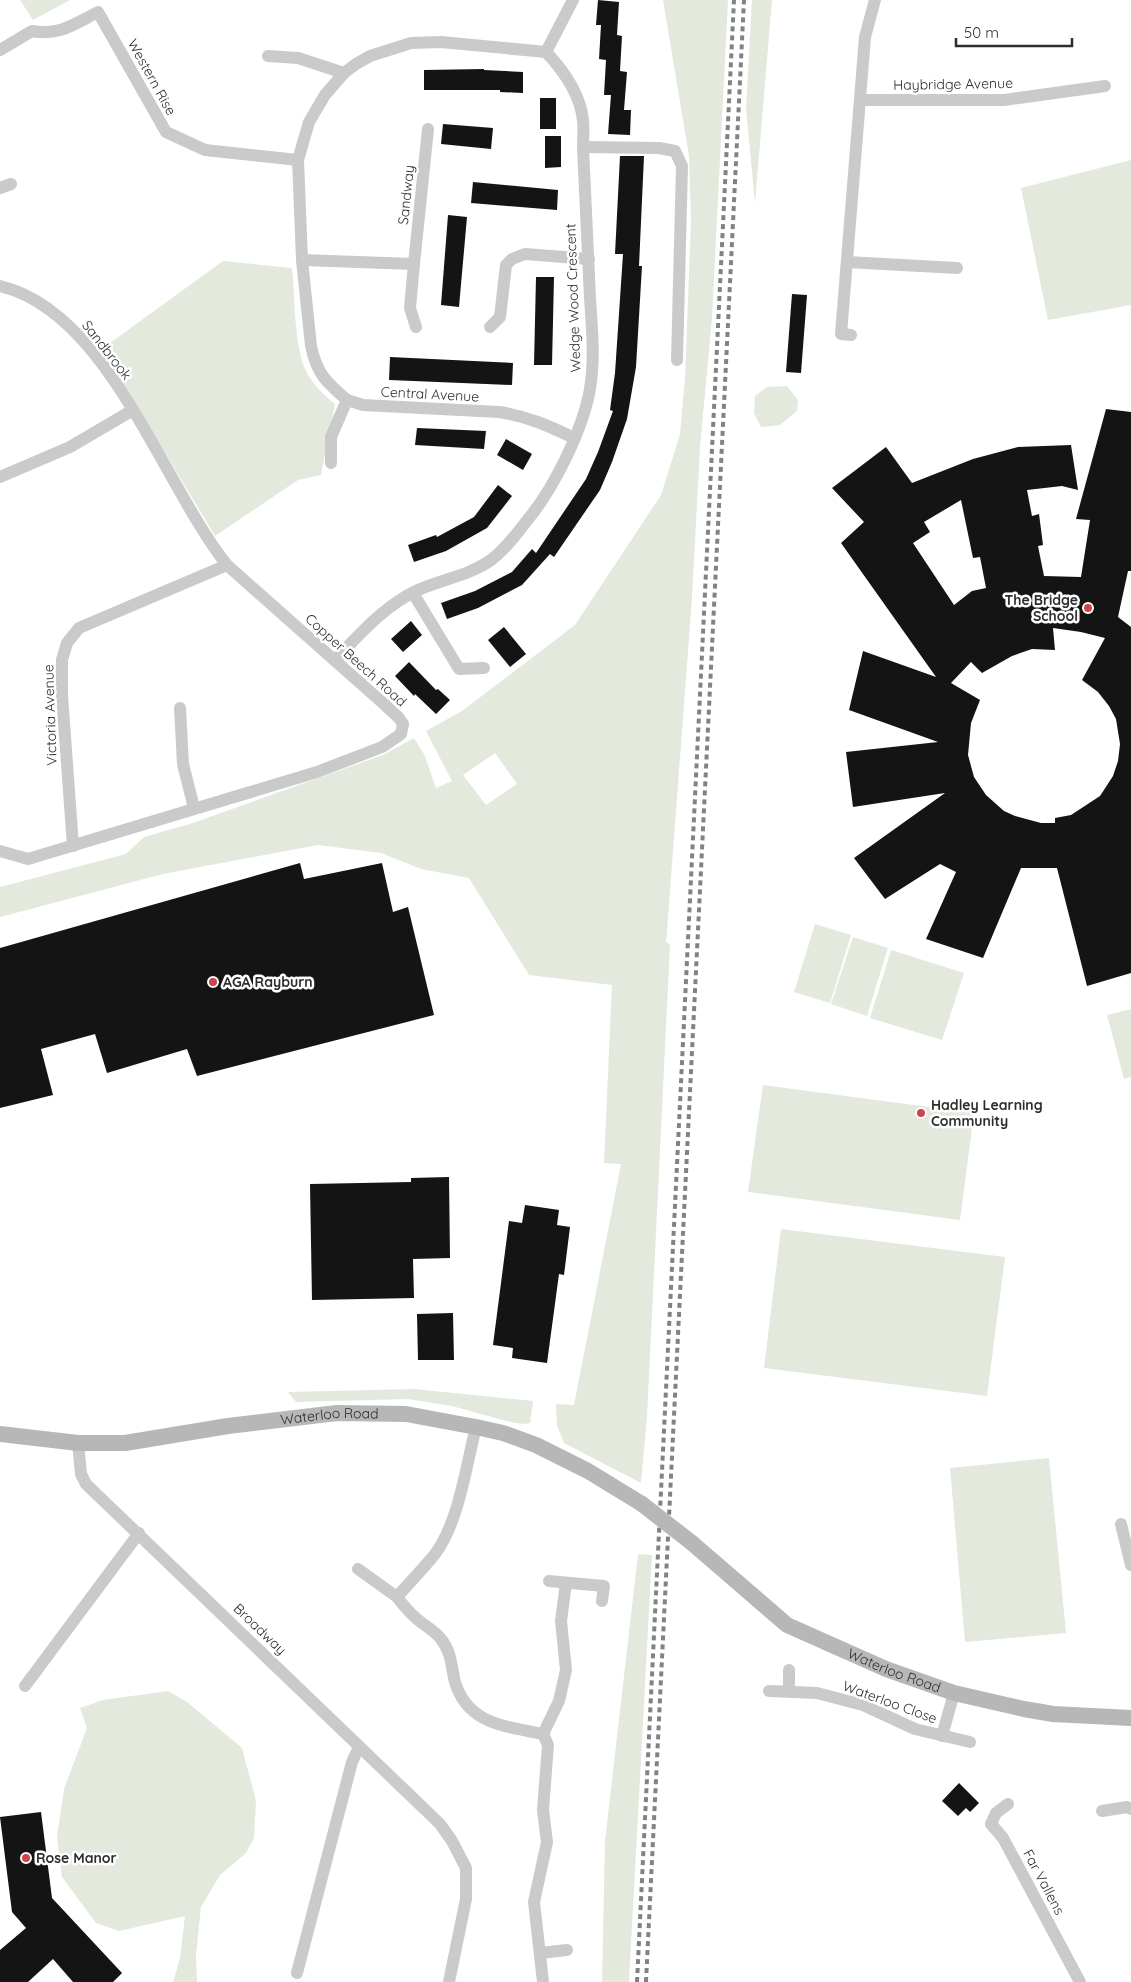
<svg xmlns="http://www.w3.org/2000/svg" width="1131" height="1982" font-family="Quicksand,sans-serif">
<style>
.green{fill:#e3e9dc;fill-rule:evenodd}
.building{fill:#141414;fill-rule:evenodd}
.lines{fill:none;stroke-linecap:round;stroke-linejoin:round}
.street{stroke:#cacaca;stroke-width:12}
.secondary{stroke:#b7b7b7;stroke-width:16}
.rail{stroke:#828282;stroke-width:4;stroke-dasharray:5 4;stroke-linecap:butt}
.secondary-bridge{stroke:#b7b7b7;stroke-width:16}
.poi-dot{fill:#ce444a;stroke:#fff;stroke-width:2}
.labels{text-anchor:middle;stroke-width:5;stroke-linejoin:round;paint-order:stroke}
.street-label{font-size:14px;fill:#2d2d2d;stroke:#fff}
.poi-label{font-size:14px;font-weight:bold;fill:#2d2d2d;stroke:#fff;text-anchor:start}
</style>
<rect width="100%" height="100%" fill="#fff"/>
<g class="green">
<path d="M 20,0 L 70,0 L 33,20 Z"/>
<path d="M 663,0 L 728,0 L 712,318 L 700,447 L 692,598 L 667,931 L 666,942 L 670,945 L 647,1417 L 641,1483 L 564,1443 L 557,1425 L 556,1404 L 574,1405 L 621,1164 L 604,1163 L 612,985 L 529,975 L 469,878 L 421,869 L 381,853 L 318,845 L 163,874 L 0,917 L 0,887 L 126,854 L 144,837 L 190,824 L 383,755 L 414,738 L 424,754 L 436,788 L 452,781 L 426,731 L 462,711 L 575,625 L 661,495 L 680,434 L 685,378 L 691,221 L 689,156 ZM 495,753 L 517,784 L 486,805 L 463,775 Z"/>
<path d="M 752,0 L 772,0 L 755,203 L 746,108 Z"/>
<path d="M 1131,160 L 1131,305 L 1048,320 L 1021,188 Z"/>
<path d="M 223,261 L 292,268 C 295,297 294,343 305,369 C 311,383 324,395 335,404 L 321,475 L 298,480 L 215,536 L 155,436 L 99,351 Z"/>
<path d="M 787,386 L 798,400 L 797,411 L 780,425 L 761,427 L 754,413 L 755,396 L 767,387 Z"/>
<path d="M 815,924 L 851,935 L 830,1003 L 794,992 Z"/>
<path d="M 853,937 L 888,948 L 867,1016 L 831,1004 Z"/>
<path d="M 891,950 L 964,973 L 942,1040 L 870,1018 Z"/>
<path d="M 1131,1009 L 1131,1077 L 1124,1079 L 1107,1015 Z"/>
<path d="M 763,1085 L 974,1113 L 960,1220 L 748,1192 Z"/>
<path d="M 781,1229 L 1005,1257 L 987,1396 L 764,1368 Z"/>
<path d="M 414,1389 L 533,1401 L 530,1423 L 523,1424 L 510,1422 L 452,1406 L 408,1399 L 296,1402 L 288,1392 Z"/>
<path d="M 1049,1458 L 1066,1633 L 965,1642 L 950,1468 Z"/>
<path d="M 638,1554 L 652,1555 L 629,1982 L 602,1982 L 605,1841 Z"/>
<path d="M 168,1691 L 187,1702 L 242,1748 L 256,1801 L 254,1838 L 246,1853 L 220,1875 L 201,1907 L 196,1955 L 197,1982 L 173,1982 L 180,1958 L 185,1916 L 119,1931 L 96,1923 L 62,1877 L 57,1837 L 64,1789 L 87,1728 L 80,1708 L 103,1700 Z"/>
</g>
<g class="building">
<path d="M 598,0 L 619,2 L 617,35 L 622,36 L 620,71 L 627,72 L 624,110 L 631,110 L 630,135 L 608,134 L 611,95 L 604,95 L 606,60 L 599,59 L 601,25 L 596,25 Z"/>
<path d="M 484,69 L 484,70 L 523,72 L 523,93 L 500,92 L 500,90 L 424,90 L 424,70 Z"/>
<rect x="540" y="98" width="16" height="31"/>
<path d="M 443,124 L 493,128 L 491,149 L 441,144 Z"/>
<path d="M 545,136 L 561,136 L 561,167 L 545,168 Z"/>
<path d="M 620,156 L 644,156 L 639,266 L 642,266 L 636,367 L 627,419 L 612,462 L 600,490 L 554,557 L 550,554 L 522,585 L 478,608 L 447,619 L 441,603 L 475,591 L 512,572 L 532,549 L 536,553 L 586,479 L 598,452 L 613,411 L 610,410 L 615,373 L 623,254 L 615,254 Z"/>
<path d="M 473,182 L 558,190 L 557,210 L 471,203 Z"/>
<path d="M 448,215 L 467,217 L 459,307 L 441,305 Z"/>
<path d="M 536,277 L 554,277 L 552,365 L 534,365 Z"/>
<path d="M 792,294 L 807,295 L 801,373 L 786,372 Z"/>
<path d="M 390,357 L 513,363 L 512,385 L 389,380 Z"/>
<path d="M 1106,409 L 1131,412 L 1131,571 L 1128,571 L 1118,617 L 1131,627 L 1131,973 L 1087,986 L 1057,868 L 1021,868 L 983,958 L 926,939 L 956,872 L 940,864 L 885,899 L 854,858 L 945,793 L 853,807 L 846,752 L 938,742 L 849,710 L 863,651 L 936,677 L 841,543 L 864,522 L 832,488 L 886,447 L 912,483 L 973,459 L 1018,447 L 1071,445 L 1078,490 L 1062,486 L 1027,490 L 1032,516 L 1039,514 L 1043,545 L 1038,546 L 1044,576 L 1081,577 L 1090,520 L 1076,519 ZM 961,500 L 973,558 L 980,557 L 986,588 L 972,591 L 954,605 L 913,543 L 930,532 L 924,522 ZM 1053,628 L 1081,632 L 1105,638 L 1082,680 L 1098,692 L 1109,706 L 1116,719 L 1120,744 L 1118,761 L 1113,776 L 1100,796 L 1071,815 L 1055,818 L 1055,823 L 1041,823 L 1015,816 L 1004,811 L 986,795 L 974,777 L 968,755 L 971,723 L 980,700 L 951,683 L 971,662 L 982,673 L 1012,656 L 1032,649 L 1055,650 Z"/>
<path d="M 417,428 L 486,431 L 484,449 L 415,445 Z"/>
<path d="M 506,439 L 532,454 L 523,470 L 497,455 Z"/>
<path d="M 498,485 L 512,496 L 487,528 L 446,551 L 414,562 L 408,545 L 436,535 L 437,537 L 474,517 Z"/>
<path d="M 411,621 L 422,635 L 403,652 L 391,639 Z"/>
<path d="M 504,627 L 526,654 L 510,667 L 488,640 Z"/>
<path d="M 409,662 L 436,690 L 438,689 L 450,700 L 436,714 L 415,694 L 414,696 L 395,676 Z"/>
<path d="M 300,863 L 304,879 L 382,863 L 393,912 L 408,907 L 434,1015 L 197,1076 L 187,1049 L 107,1073 L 95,1034 L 41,1049 L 53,1095 L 0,1108 L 0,948 Z"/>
<path d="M 449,1177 L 450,1258 L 413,1259 L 414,1298 L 312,1300 L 310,1184 L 411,1182 L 411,1178 Z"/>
<path d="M 525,1205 L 559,1210 L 557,1225 L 570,1227 L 564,1275 L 559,1274 L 547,1363 L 512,1358 L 513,1348 L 493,1345 L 509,1221 L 522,1223 Z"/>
<path d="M 453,1313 L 454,1360 L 418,1360 L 417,1314 Z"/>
<path d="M 959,1783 L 979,1803 L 970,1812 L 966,1808 L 958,1816 L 942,1801 Z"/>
<path d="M 41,1812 L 52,1898 L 122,1973 L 113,1982 L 73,1982 L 53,1959 L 28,1982 L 0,1982 L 0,1950 L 26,1928 L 12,1912 L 0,1817 Z"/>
</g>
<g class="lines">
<g class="street">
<path d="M 0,50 L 32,31 C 60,36 74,24 98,12 L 166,132 L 205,150 L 298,160"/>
<path d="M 546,52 L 573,0"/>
<path d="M 268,56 L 298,58 L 344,73"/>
<path d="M 860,100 L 1004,100 L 1105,86"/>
<path d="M 583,147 L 659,148 L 675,151 L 682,166 L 677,360"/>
<path d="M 0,188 L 11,184"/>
<path d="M 302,260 L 414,264 L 428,129"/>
<path d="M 847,262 L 957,268"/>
<path d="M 414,264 L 410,308 L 416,327"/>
<path d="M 0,286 C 108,311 163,485 227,565 L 384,704 L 399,718 L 403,724 L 401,734 L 382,747 L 317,772 L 28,859 L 0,851"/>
<path d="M 490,327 L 500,317 L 506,265 L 512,259 L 525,254 L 589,259"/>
<path d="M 851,335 L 841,334 L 865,37 L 875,0"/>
<path d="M 331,463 L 331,437 L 347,400 L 363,405 L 499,412 C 527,416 549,426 574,438"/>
<path d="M 0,477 L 70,447 L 133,410"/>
<path d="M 413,593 L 459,669 L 484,668"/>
<path d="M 335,660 C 360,634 385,605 418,590 C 443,579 470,575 491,560 C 506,549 518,532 529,518 C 555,486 583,429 590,389 C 595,359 592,328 590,298 C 588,248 585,198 583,147 C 583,138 584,129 583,120 C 580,93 564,71 546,52 L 441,42 L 411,43 L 370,56 L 356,64 L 344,73 L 325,95 L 309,122 L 298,160 L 302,260 L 311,346 C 317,374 326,382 347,400"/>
<path d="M 180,708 L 183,764 L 194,808"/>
<path d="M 73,846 L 62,695 L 62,660 L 67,643 L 79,628 L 227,565"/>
<path d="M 476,1427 C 466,1466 459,1522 435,1554 C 423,1569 409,1583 397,1597 C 403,1605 410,1613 417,1619 C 425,1626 435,1631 441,1639 C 452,1653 451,1666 455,1682 C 468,1725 506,1726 543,1734 L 548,1745 L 543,1810 L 547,1842 L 534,1902 L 543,1982"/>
<path d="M 78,1443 L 81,1474 L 86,1484 L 440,1824 L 452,1841 L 466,1868 L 466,1899 L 449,1982"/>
<path d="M 1121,1524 L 1131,1565"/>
<path d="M 358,1569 L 397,1597"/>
<path d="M 549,1581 L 604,1586 L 602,1601"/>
<path d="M 25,1686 L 139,1533"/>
<path d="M 769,1691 L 817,1693 L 863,1705 L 915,1729 L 970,1742"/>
<path d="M 789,1691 L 789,1670"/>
<path d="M 543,1734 L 559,1701 L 566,1670 L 561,1621 L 566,1583"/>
<path d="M 942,1736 L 954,1693"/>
<path d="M 1008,1804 L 996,1813 L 991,1824 L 1003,1838 L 1080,1982"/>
<path d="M 1102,1811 L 1127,1807 L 1131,1809"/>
<path d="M 540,1953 L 567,1950"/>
<path d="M 297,1973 L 352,1762 L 359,1747"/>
</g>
<g class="secondary">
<path id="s1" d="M 0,1434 L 78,1443 L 125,1443 L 228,1426 L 337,1413 L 406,1414 L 476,1427 L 503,1433 L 536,1445 L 588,1471 L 642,1504"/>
<path id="s2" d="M 692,1543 L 787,1625 L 886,1669 L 954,1693 L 1024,1709 L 1053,1714 L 1131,1718"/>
</g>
<g class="rail">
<path d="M 637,1982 L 734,0"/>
<path d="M 646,1982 L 744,0"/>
</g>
<path class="secondary-bridge" d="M 642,1504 L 692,1543"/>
</g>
<g class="poi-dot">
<circle cx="1088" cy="608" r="5"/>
<circle cx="213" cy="982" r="5"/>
<circle cx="921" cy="1113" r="5"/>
<circle cx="26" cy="1858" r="5"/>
</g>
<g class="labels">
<g class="street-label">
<text transform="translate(152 77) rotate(61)" y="5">Western Rise</text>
<text transform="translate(953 84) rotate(-1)" y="5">Haybridge Avenue</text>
<text transform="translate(406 195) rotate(-84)" y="5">Sandway</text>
<text transform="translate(573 298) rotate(-92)" y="5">Wedge Wood Crescent</text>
<text transform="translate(107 350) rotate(52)" y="5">Sandbrook</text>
<text transform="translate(430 394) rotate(3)" y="5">Central Avenue</text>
<text transform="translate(356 660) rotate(42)" y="5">Copper Beech Road</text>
<text transform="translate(50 715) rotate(-92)" y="5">Victoria Avenue</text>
<text dy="5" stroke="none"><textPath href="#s1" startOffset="332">Waterloo Road</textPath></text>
<text transform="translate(260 1629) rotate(44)" y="5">Broadway</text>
<text dy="5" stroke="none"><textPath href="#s2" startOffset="242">Waterloo Road</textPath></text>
<text transform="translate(890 1702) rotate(20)" y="5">Waterloo Close</text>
<text transform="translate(1044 1882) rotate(62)" y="5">Far Vallens</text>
</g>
<g class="poi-label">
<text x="1078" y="605" text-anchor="end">The Bridge<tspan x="1078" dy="16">School</tspan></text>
<text x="223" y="987">AGA Rayburn</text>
<text x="931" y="1110">Hadley Learning<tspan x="931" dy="16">Community</tspan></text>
<text x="36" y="1863">Rose Manor</text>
</g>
</g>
<path d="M956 38v8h116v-8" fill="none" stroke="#2d2d2d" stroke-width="2.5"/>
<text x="964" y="38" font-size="15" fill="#2d2d2d" stroke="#ffffff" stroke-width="4" paint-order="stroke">50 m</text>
</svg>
